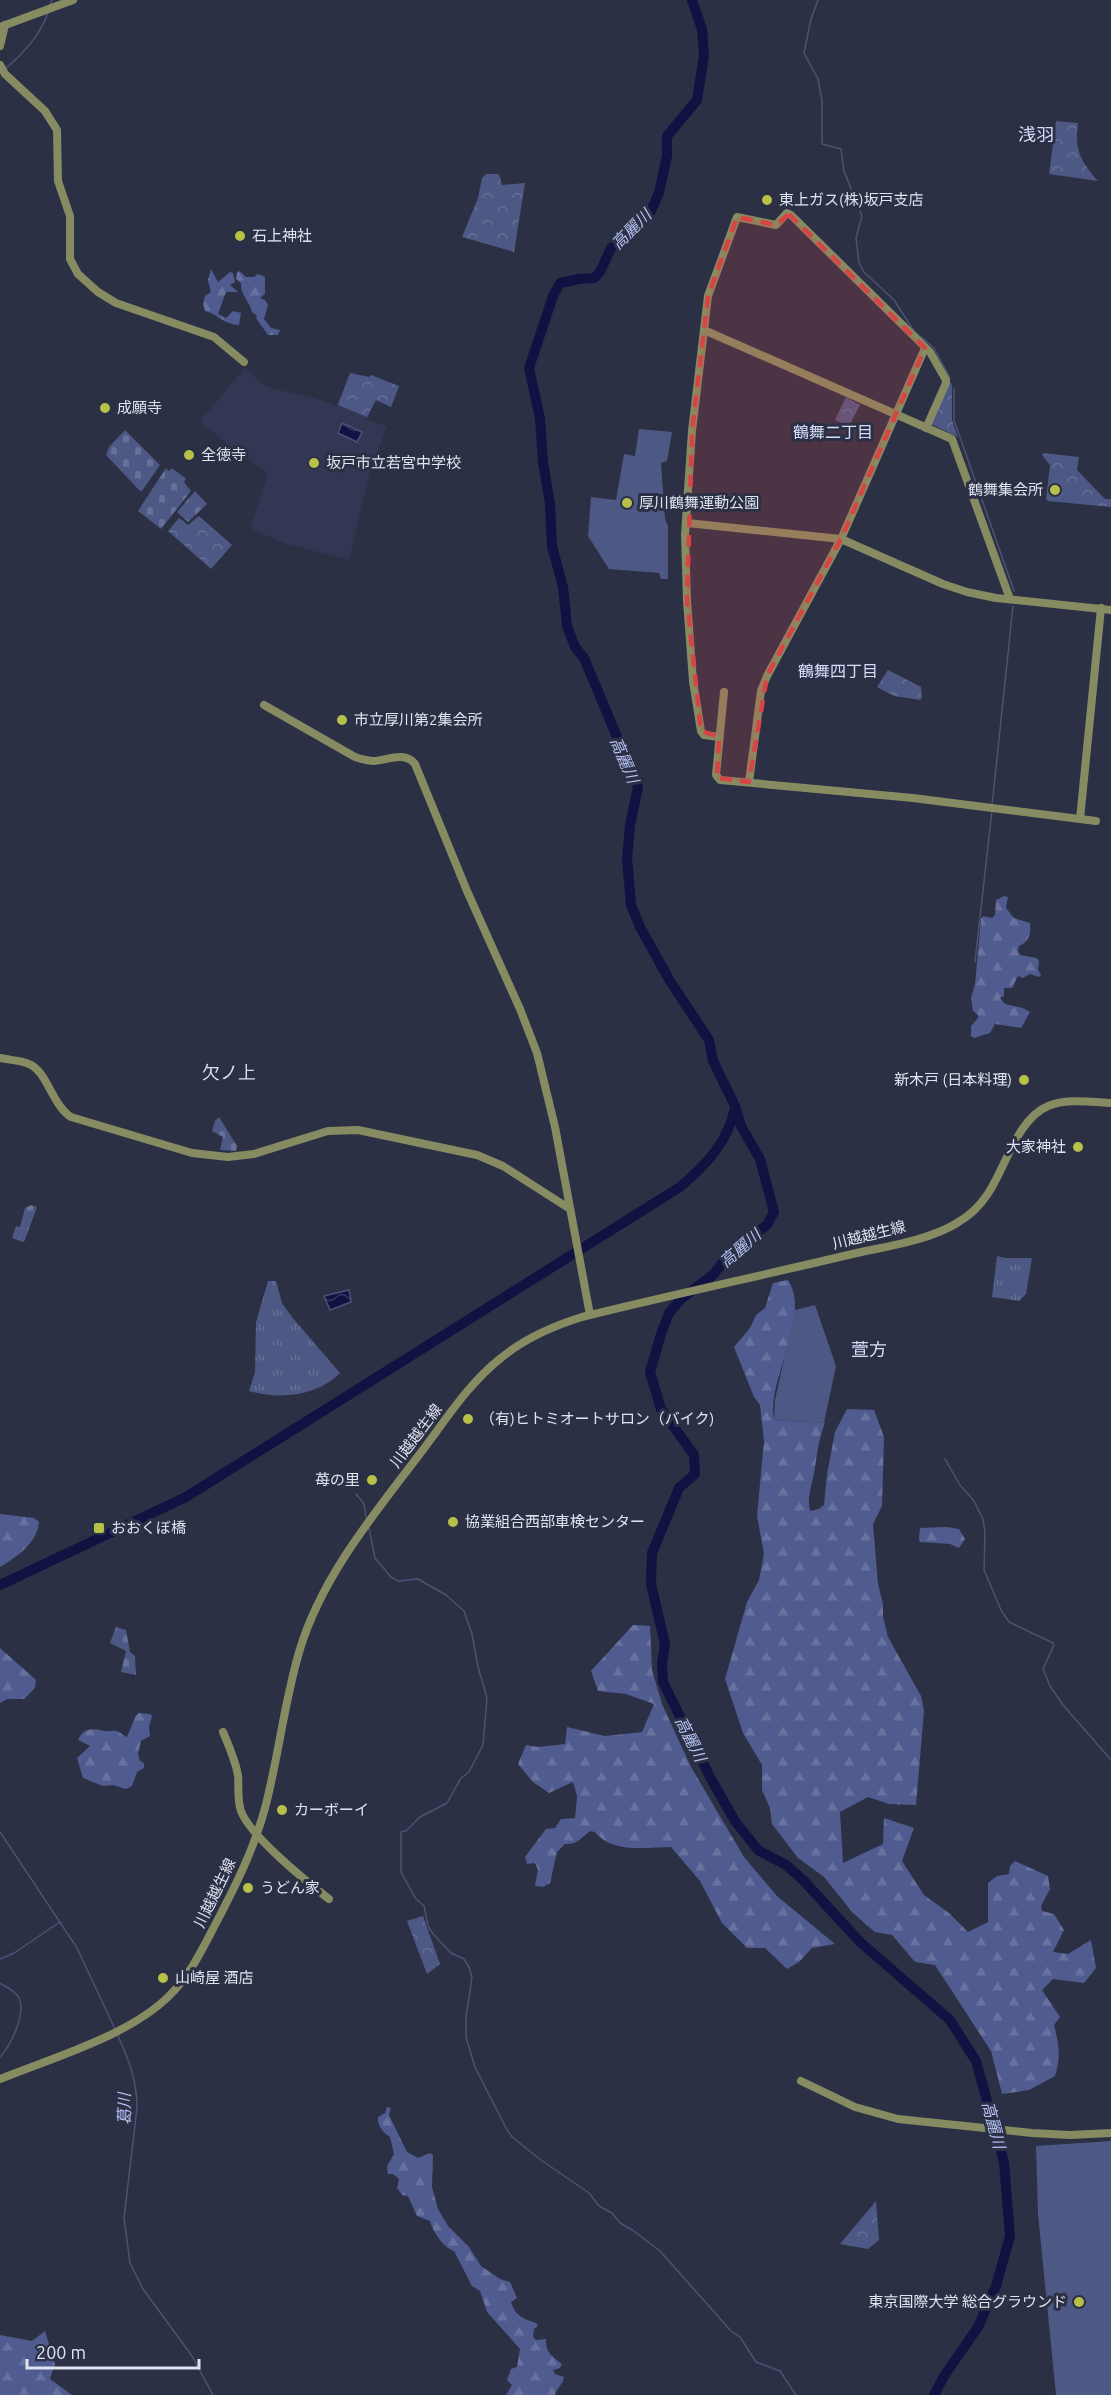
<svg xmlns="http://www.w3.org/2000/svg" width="1111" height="2395" font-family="Ubuntu,'Noto Sans JP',sans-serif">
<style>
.built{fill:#323853}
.grass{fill:url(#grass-tufts)}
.forest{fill:url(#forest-firs)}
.cemetery{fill:url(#cemetery-stones)}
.park{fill:url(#park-crowns)}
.garden{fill:#4e5884}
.water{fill:url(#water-waves);stroke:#4e5176;stroke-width:1.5}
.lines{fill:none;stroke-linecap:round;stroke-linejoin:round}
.stream{stroke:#4e5176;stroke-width:1.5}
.river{stroke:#101341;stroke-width:10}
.secondary{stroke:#868b62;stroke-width:8}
.marked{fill:#d84446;fill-opacity:0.2;stroke:#d84446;stroke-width:4.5;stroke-dasharray:12 8;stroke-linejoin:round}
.poi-dot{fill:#b7c148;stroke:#2b3045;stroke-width:2}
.labels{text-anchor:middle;stroke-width:6;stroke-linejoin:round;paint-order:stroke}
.poi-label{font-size:15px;fill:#e0e3f1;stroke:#2b3045;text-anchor:start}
.street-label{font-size:15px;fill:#e0e3f1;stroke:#2b3045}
.water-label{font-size:16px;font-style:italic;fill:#b6c2f3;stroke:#2b3045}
.neighbourhood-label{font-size:16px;fill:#d6ddf8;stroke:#2b3045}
.quarter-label{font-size:18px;fill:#d6ddf8;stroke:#2b3045}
</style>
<defs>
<pattern id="grass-tufts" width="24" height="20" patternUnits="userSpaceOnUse" patternTransform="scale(1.5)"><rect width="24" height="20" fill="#4e5884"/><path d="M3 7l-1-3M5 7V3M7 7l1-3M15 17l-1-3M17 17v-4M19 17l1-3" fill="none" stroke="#677096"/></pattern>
<pattern id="forest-firs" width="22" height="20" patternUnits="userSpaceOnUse" patternTransform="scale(1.5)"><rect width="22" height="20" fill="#505b8f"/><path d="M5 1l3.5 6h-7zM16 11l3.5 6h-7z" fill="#69729f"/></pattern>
<pattern id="cemetery-stones" width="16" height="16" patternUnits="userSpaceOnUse" patternTransform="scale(1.5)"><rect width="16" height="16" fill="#4e5884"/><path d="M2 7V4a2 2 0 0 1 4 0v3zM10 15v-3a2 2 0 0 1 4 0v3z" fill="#677096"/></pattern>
<pattern id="park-crowns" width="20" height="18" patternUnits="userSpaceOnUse" patternTransform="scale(1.5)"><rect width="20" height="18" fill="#4e5884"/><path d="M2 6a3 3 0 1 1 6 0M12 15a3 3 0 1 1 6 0" fill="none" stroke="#677096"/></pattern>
<pattern id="water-waves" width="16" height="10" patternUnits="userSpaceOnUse" patternTransform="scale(1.5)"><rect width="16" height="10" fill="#101341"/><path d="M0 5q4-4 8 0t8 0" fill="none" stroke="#32355d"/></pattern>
</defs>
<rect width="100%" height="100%" fill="#2b3045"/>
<path class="built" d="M 245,368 L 262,384 L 273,389 L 315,398 L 336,406 L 350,373 L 369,377 L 371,375 L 399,386 L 391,407 L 376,401 L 367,419 L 387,427 L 370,471 L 349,560 L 284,543 L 253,530 L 251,526 L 267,477 L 266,472 L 202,424 L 201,420 Z"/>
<g class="grass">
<path d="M 997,1256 L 1005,1258 L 1032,1258 L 1026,1294 L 1019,1301 L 992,1297 Z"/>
<path d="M 268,1281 L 276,1281 L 282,1303 L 292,1317 L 340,1373 C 318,1396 279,1400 249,1391 L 255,1372 L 256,1322 Z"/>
</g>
<g class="forest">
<path d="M 211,269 L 218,282 L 230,272 L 233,273 L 235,282 L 230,285 L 238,292 L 226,292 L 218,314 L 226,318 L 233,311 L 241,313 L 239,325 C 223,324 216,313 205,311 L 203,303 L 205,296 L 211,292 L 208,280 Z"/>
<path d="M 239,271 L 246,277 L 254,277 L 258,274 L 265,277 L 265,294 L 260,298 L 265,300 L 268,305 L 264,319 L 271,328 L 280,330 L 278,335 L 268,335 L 256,318 L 257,316 L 252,312 C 250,301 240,295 241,283 L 236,279 L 237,272 Z"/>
<path d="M 1004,896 L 1008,897 L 1006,908 L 1014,918 L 1030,923 C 1031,935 1029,941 1019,946 L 1018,951 L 1020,955 L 1037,958 L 1039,961 L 1038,970 L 1041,975 L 1039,977 L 1030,974 L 1023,978 L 1018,976 L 1012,988 L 1004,988 L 1004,996 L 1000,998 L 1005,1004 L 1023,1008 L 1030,1012 L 1021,1028 L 995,1024 L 990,1033 L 974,1038 L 971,1036 L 971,1026 L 978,1018 L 978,1015 L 973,1011 L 971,998 L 975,984 L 981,919 L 983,916 L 992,918 L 995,915 L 996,900 Z"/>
<path d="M 788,1280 C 812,1317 766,1380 774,1420 L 825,1423 C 818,1440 817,1456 814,1474 C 811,1487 807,1498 810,1511 L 819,1509 L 824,1505 L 827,1474 L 835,1432 L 847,1409 L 874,1410 L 884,1437 L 882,1506 L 873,1524 L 878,1584 L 883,1604 L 883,1617 L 888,1637 L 921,1696 L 924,1711 L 916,1805 L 889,1804 L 868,1797 L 840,1812 L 843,1863 L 883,1844 L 884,1818 L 914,1828 L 902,1861 L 924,1895 L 949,1913 L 968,1932 L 988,1922 L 988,1883 L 997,1876 L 1009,1874 L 1010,1866 L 1015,1861 L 1048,1876 L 1050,1889 L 1041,1906 L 1042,1911 L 1054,1914 L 1064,1930 L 1053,1952 L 1068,1954 L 1091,1940 L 1096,1968 L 1084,1983 L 1053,1979 L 1042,1990 L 1060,2017 L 1054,2025 C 1059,2044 1061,2057 1055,2076 L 1029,2090 L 1002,2094 L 991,2051 L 935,1965 L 915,1962 L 892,1935 L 875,1932 L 853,1913 L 824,1877 L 798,1858 L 772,1824 L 770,1808 L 762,1790 L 762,1765 L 743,1733 L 725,1679 L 747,1602 L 759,1580 L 764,1554 L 757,1516 L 764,1441 L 760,1405 L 754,1397 L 734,1347 L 750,1328 L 756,1315 L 765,1308 L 773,1283 Z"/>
<path d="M 0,1514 L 34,1518 L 39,1522 C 37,1543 18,1556 0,1567 Z"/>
<path d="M 947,1527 L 959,1529 L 965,1539 L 959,1548 L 950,1544 L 920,1542 L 919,1539 L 920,1528 Z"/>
<path d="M 633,1625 L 650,1626 L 652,1670 L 662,1704 L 691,1767 L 744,1857 L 777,1896 L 835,1944 L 812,1948 L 799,1962 L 787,1969 L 765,1948 L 747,1948 L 722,1923 L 700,1881 L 671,1847 C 645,1847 613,1854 595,1832 L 590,1831 C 581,1838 577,1845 565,1844 L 557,1852 L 550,1883 L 543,1887 L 535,1886 L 538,1870 L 535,1863 L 527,1864 L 525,1857 L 546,1829 L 555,1828 L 561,1819 L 575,1818 L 577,1796 L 573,1782 L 549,1793 L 533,1782 L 518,1764 L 526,1745 L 538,1747 L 565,1744 L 567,1727 L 605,1736 L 642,1732 L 654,1704 L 626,1694 L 598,1691 L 591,1671 Z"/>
<path d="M 0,1648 L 36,1680 L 35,1688 L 24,1699 L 7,1699 L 0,1703 Z"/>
<path d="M 139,1713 L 150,1714 L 152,1716 L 149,1727 L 150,1736 L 141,1741 L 138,1754 L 140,1761 L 144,1763 L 144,1768 L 137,1772 L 132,1786 L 126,1789 L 113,1785 L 103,1786 L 83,1778 L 77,1758 L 90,1746 L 78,1740 C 83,1728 93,1728 104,1731 C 109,1732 114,1729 119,1732 C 122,1734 124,1736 127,1737 L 136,1715 Z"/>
<path d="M 387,2107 L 391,2108 L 389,2115 L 407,2152 L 418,2158 L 430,2153 L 433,2155 L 432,2187 L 438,2209 L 448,2226 L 469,2247 L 481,2266 L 500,2279 L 510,2282 L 517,2298 L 511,2302 C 515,2316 524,2319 536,2323 L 538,2326 L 534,2329 L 533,2337 L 536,2340 L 546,2339 C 545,2353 553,2357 562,2364 L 560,2368 L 553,2370 L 555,2374 L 564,2377 C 563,2385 557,2387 555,2395 L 506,2395 L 512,2385 L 507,2380 L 511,2369 L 517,2367 L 520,2349 L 487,2312 L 480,2291 L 472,2286 L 454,2251 C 443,2247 433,2232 430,2221 L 417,2216 L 408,2196 L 402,2195 L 397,2188 L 399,2179 L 393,2174 L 388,2174 L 387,2166 L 394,2154 L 390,2137 C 383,2133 377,2125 378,2117 L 385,2113 Z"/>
<path d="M 45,2331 L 55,2364 L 50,2379 L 72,2395 L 0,2395 L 0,2335 L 32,2341 Z"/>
</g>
<g class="cemetery">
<path d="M 125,430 L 160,465 L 142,491 L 140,491 L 106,455 L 109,447 Z"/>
<path d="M 166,468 L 169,471 L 172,468 L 186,479 L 184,482 L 191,491 L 161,529 L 138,511 Z"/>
<path d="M 195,491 L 207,504 L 188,522 L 177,512 Z"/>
<path d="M 219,1117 L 237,1146 L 236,1151 L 220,1150 L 223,1137 L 212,1131 L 215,1121 Z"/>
<path d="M 31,1205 L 37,1207 L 24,1242 L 12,1238 L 16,1226 L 20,1227 L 25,1208 Z"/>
<path d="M 116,1627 L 126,1630 L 130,1652 L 135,1656 L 136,1675 L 121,1672 L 126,1651 L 110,1643 Z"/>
</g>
<g class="park">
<path d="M 1056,121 L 1078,123 C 1074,149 1081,162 1098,181 L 1049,174 Z"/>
<path d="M 486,174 L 499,174 L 502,185 L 525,183 L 514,252 L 462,237 L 478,198 L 482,178 Z"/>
<path d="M 350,373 L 369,377 L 371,375 L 399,386 L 391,407 L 376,400 L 367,417 L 338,405 Z"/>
<path d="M 950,381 L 952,386 L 952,420 L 958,437 L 931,424 Z"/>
<path d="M 846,397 L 860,405 L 849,426 L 835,420 Z"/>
<path d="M 1043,453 L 1079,457 L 1077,470 L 1105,499 L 1111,499 L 1111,507 L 1048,501 L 1046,499 L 1050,465 L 1042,455 Z"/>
<path d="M 199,516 L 232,545 L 211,569 L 168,531 L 179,518 L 188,525 Z"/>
<path d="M 888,670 L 921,687 L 922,698 L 920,700 L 894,696 L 877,687 Z"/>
<path d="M 423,1916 L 440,1964 L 427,1974 L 407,1921 Z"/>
<path d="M 876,2201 L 879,2240 L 868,2249 L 840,2244 Z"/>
</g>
<g class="garden">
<path d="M 639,429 L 672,432 L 667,461 L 661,463 L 665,519 L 668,526 L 668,579 L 661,579 L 659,573 L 609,569 L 588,536 L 591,497 L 616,500 L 624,454 L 635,456 Z"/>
<path d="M 815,1305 L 836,1366 L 824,1423 L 774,1420 L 775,1400 L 795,1310 Z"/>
<path d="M 1111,2141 L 1111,2395 L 1056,2395 L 1038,2214 L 1036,2146 Z"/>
</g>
<g class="water">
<path d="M 342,423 L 362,432 L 357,442 L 338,433 Z"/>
<path d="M 349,1290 L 351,1302 L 330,1310 L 324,1296 Z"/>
</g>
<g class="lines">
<g class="stream">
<path d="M 818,0 L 811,19 L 804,53 L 818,79 L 822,101 L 822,144 L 841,149 L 844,171 L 862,216 L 856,238 L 859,263 L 864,272 L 894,300 L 914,331 L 934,348 L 950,378"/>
<path d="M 50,5 L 52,0"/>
<path d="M 6,68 C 24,53 40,35 48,13"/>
<path d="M 954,388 L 954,420 L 1014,591"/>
<path d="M 992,806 L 1013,606"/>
<path d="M 975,962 L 992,810"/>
<path d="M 945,1459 L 960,1485 L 974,1501 L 983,1519 L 985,1533 L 984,1570 L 1001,1610 L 1009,1622 L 1053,1643 L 1054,1645 L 1043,1669 L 1050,1686 L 1063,1705 L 1111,1760"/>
<path d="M 356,1494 L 364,1504 L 366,1518"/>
<path d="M 369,1528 L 375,1558 L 391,1577 L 398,1581 L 418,1579 L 446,1595 L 464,1611 L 472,1634 L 478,1667 L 487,1698 L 483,1745 L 469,1772 L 461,1778 L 447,1803 L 420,1817 L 406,1831 L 401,1832 L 401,1872 L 416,1899 L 424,1906 L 428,1926 L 433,1934 L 451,1953 L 464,1959 L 469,1967 L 472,1978 L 466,2017 L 466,2037 L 475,2067 L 506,2128 L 512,2137 L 541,2160 L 589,2193 L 599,2206 L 612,2213 L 620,2223 L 634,2231 L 660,2251 L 731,2331 L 740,2337 L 756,2362 L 780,2371 L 796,2395"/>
<path d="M 0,1832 L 77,1948 L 115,2029"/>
<path d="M 0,1959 L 14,1953 L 60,1922"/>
<path d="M 0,1983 C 6,1987 16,1991 19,1998 C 26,2014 11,2045 0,2057"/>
<path d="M 118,2036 C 129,2060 137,2081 137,2108 L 124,2218 L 130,2263 L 143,2289 L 192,2356 L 213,2395"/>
</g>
<g class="river">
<path d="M 692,0 L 702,29 L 704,56 L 697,100 L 667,136 L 667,156 L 659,193 L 651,211 L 641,224 L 611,248 L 600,272 L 594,278 L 579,279 L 560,283 L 553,296 L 529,368 L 540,418 L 543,462 L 550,504 L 552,546 L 563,587 L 567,626 L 575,647 L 584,658 L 638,787 L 630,825 L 627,858 L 631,905 L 640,927 L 670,981 L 709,1040 L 713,1061 L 735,1106 L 741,1126 L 760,1159 L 774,1212 L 767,1225 L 741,1244 L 725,1259 L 713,1275 L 681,1299 L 669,1313 L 661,1334 L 650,1372 L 661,1409 L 694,1455 L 695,1474 L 679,1488 L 652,1553 L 651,1584 L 665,1644 L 662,1663 L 663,1682 L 710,1777 L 735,1821 L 758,1850 L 786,1865 L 804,1881 L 860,1942 L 950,2020 L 976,2061 L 1004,2162 L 1010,2236 L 996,2286 L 978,2327 L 944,2376 L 934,2395"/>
<path d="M 0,1585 L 186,1497 L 680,1187 C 706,1165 728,1142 735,1108"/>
</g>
<g class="secondary">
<path d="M 0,27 L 73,0"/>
<path d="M 0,46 L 5,25"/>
<path d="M 0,65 L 5,74 L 45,111 L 57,130 L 58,181 L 70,216 L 70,259 L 78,274 L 98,292 L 116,303 L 214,337 L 244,362"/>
<path d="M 704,330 L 952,439 L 1010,599"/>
<path d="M 687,523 L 841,539 L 943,584 L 967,592 L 996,598 L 1111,610"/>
<path d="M 724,692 L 716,775 L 720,780 L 913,798 L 1096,821"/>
<path d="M 264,705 L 355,757 C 361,759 367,761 374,761 C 388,760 405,751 415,764 L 467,891 L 520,1009 L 537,1053 L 555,1127 L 590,1315"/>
<path d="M 719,737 L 704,735 L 701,731 L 693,681 L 687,601 L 685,535 L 692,431 L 708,296 L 737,217 L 776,225 L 787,213 L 791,215 L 930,352 L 946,380 L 946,383 L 926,428"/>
<path d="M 749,782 L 761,691 L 767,676 L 841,539 L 925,348"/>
<path d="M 1080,819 L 1101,608"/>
<path d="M 0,1058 C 9,1060 20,1060 29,1064 C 47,1071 52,1105 71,1117 L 192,1153 L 228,1157 L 254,1154 L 328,1131 L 358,1130 L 477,1155 L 503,1166 L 570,1209"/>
<path d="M 223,1732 C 229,1746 235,1759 238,1775 C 239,1787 237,1800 241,1811 C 250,1836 307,1882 329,1899"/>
<path d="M 0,2079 C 52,2058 128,2036 168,1997 C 189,1977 202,1950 215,1925 C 235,1887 254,1849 265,1808 C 279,1755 284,1702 300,1649 C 323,1574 376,1512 422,1451 C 447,1418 469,1383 501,1358 C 525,1338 553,1326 582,1317 C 671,1295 760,1276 848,1255 C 882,1247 928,1241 957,1223 C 969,1216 979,1207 987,1195 C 1005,1169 1017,1119 1048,1106 C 1067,1098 1091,1102 1111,1103"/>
<path d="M 801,2081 L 855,2107 L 898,2119 L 1032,2133 L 1070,2135 L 1111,2133"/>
</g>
</g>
<path class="marked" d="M 789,214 L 925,348 L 841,539 L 767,676 L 749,782 L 717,778 L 719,737 L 701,731 L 687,601 L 692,431 L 708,296 L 737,217 L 776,225 Z"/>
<g class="poi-dot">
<circle cx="767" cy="200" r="6"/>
<circle cx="240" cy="236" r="6"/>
<circle cx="105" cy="408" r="6"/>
<circle cx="189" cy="455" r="6"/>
<circle cx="314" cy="463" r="6"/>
<circle cx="1055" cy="490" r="6"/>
<circle cx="627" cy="503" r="6"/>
<circle cx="342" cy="720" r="6"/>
<circle cx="1024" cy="1080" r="6"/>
<circle cx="1078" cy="1147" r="6"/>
<circle cx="468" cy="1419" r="6"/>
<circle cx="372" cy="1480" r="6"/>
<circle cx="453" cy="1522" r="6"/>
<rect x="93" y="1522" width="12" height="12" rx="3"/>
<circle cx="282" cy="1810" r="6"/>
<circle cx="248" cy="1888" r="6"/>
<circle cx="163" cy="1978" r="6"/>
<circle cx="1079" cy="2302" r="6"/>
</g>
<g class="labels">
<g class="poi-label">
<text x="779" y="205">東上ガス(株)坂戸支店</text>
<text x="252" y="241">石上神社</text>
<text x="117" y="413">成願寺</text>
<text x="201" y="460">全徳寺</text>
<text x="326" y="468">坂戸市立若宮中学校</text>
<text x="1043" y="495" text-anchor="end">鶴舞集会所</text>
<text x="639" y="508">厚川鶴舞運動公園</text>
<text x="354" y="725">市立厚川第2集会所</text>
<text x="1012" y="1085" text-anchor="end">新木戸 (日本料理)</text>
<text x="1066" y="1152" text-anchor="end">大家神社</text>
<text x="480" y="1424">（有)ヒトミオートサロン（バイク)</text>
<text x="360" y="1485" text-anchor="end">苺の里</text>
<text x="465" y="1527">協業組合西部車検センター</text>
<text x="111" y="1533">おおくぼ橋</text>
<text x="294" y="1815">カーボーイ</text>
<text x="260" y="1893">うどん家</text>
<text x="175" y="1983">山崎屋 酒店</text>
<text x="1067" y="2307" text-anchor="end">東京国際大学 総合グラウンド</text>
</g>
<g class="street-label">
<text transform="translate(869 1235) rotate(-14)" y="5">川越越生線</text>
<text transform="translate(416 1436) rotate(-53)" y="5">川越越生線</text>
<text transform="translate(215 1893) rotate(-64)" y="5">川越越生線</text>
</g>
<g class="water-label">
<text transform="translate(631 229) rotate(-45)" y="6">高麗川</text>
<text transform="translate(625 760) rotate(67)" y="6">高麗川</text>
<text transform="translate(740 1248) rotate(-41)" y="6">高麗川</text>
<text transform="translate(691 1739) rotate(63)" y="6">高麗川</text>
<text transform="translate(124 2109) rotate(-90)" y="6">葛川</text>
<text transform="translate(994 2125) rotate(75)" y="6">高麗川</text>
</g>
<g class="neighbourhood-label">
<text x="833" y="438">鶴舞二丁目</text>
<text x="838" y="677">鶴舞四丁目</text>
</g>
<g class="quarter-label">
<text x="1036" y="141">浅羽</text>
<text x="229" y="1079">欠ノ上</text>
<text x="869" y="1356">萱方</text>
</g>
</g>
<path d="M27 2359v9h172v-9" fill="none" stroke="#e0e3f1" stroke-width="3"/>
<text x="36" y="2359" font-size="18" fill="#e0e3f1" stroke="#2b3045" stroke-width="4.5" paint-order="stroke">200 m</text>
</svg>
